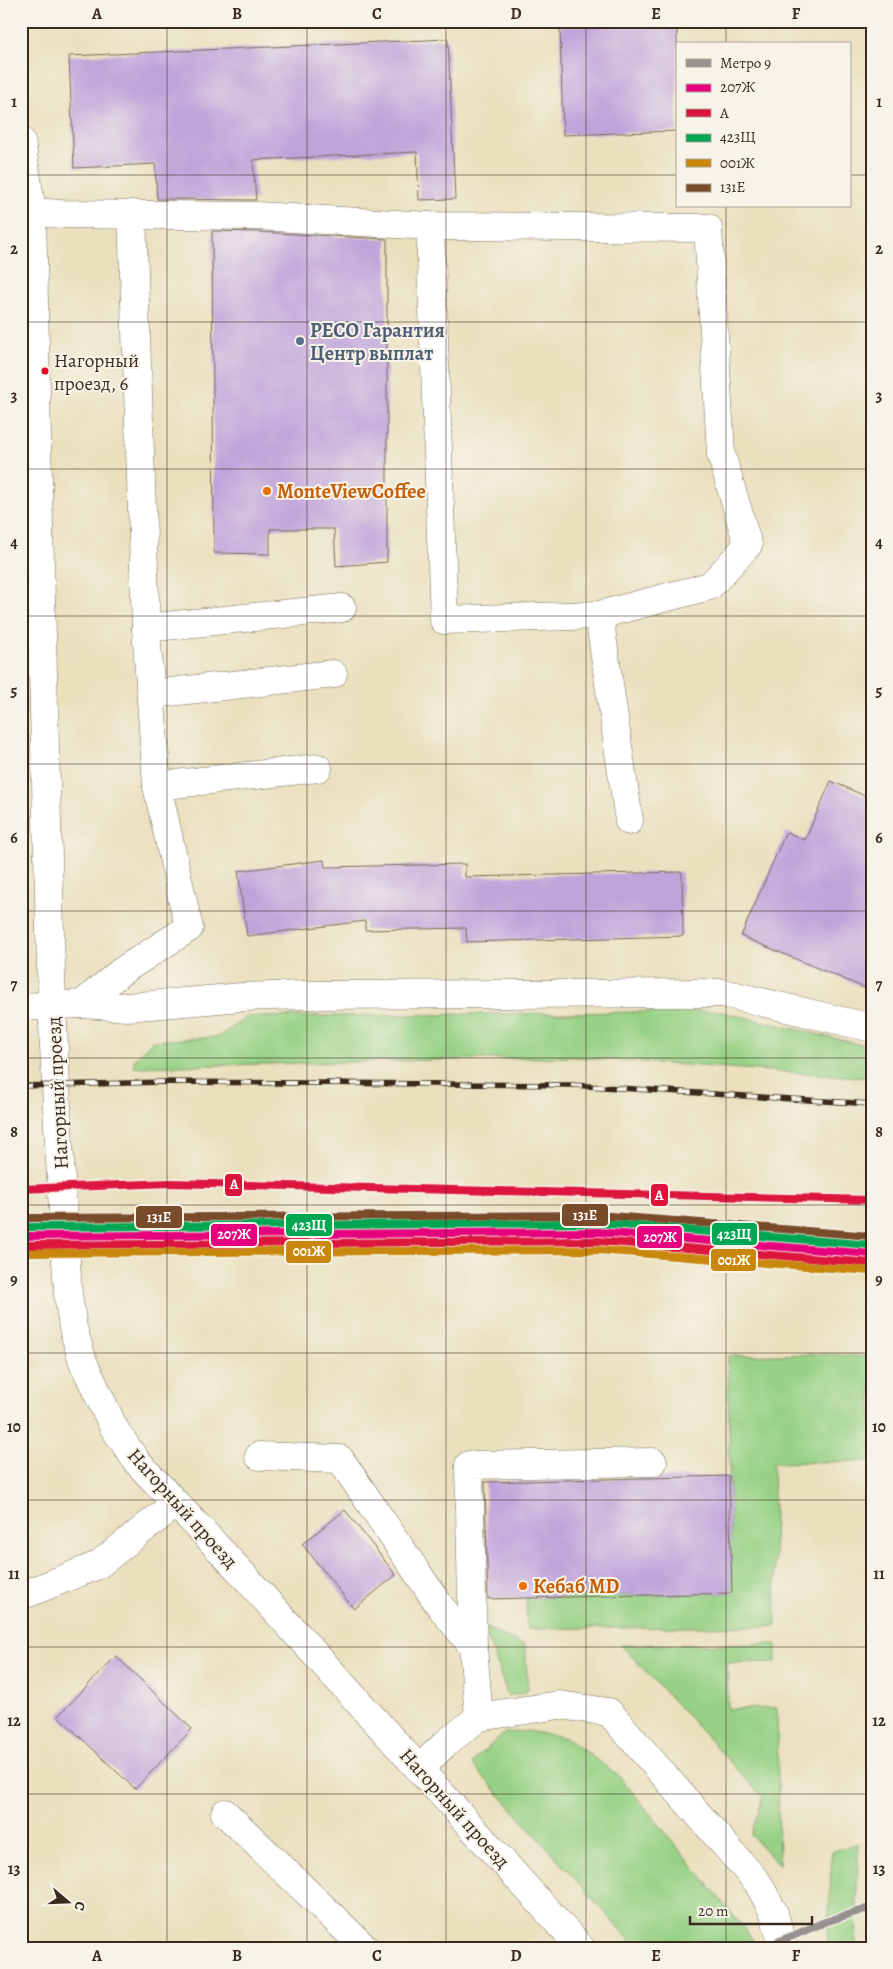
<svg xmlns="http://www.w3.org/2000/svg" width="893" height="1969" font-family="Alegreya,serif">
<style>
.green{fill:#97d185;stroke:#697e52}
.building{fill:#c0a3da}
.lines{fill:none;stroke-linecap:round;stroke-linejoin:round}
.minor-casing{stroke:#786a56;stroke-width:29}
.minor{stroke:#fff;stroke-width:28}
.rail-casing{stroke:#3b2a1e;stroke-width:5.5}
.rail{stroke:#f7f3e8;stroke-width:4;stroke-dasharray:11;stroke-linecap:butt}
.rail-1-casing{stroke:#f7f3e8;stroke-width:11}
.rail-2-casing{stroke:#f7f3e8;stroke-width:11}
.rail-3-casing{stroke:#f7f3e8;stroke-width:11}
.rail-4-casing{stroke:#f7f3e8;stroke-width:11}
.rail-5-casing{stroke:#f7f3e8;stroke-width:11}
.rail-1{stroke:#e5007d;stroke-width:8}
.rail-2{stroke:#dc143c;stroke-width:8}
.rail-3{stroke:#00a651;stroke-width:8}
.rail-4{stroke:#c88708;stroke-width:8}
.rail-5{stroke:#7a4b2a;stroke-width:8}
.metro-1-casing{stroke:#f7f3e8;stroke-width:11}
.metro-1{stroke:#969290;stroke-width:8}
.grid{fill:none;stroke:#3b2a1e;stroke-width:1;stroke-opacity:0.55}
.service-dot{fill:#5c6f8a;stroke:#f7f3e8;stroke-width:2}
.bus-dot{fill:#e4002b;stroke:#f7f3e8;stroke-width:2}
.food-dot{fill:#e8710a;stroke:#f7f3e8;stroke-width:2}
.labels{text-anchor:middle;stroke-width:4;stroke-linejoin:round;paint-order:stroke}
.bus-label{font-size:19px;fill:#3b2a1e;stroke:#f7f3e8;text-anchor:start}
.service-label{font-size:20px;font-weight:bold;fill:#4e5e75;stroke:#f7f3e8;text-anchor:start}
.food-label{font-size:20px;font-weight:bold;fill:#c56008;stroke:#f7f3e8;text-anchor:start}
.street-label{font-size:20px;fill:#3b2a1e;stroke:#f7f3e8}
.line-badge{stroke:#f7f3e8;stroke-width:2}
.badge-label{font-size:14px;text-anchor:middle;font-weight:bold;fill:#fff}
.neatline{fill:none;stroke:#3b2a1e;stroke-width:2}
.grid-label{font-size:16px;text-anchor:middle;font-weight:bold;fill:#3b2a1e}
</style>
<rect width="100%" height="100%" fill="#f7f3e8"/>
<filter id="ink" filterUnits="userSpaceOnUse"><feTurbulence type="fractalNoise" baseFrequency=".02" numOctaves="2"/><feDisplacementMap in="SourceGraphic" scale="10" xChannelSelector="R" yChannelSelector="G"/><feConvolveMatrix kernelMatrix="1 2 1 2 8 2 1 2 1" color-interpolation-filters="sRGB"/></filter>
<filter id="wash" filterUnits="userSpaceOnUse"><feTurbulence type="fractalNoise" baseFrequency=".0096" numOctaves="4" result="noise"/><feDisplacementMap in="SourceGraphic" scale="20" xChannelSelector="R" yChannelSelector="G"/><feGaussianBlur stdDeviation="1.12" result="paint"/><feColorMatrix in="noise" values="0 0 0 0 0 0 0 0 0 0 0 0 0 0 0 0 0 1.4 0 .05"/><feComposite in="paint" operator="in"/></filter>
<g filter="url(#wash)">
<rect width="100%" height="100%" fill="#eae0be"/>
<g class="green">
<path d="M 718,1011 L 872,1047 L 872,1078 L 571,1057 L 134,1067 L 134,1060 L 152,1041 L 218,1037 L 247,1017 Z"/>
<path d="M 826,1354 L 872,1357 L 872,1461 L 773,1463 L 776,1626 L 527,1629 L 526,1598 L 731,1593 L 728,1356 Z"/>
<path d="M 484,1627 L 525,1646 L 528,1689 L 525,1693 L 508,1696 Z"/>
<path d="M 776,1644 L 776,1662 L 727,1663 L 728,1709 L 777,1708 L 779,1865 L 751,1835 L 763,1797 L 621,1645 Z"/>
<path d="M 528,1731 L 567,1738 L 620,1777 L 760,1948 L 637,1948 L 472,1764 L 477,1757 L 505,1733 Z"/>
<path d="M 858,1843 L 856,1948 L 827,1948 L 832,1852 Z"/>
</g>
<g id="blocks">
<g class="building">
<path d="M 677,22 L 677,131 L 563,135 L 560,26 Z"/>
<path d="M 448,39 L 455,199 L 419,200 L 417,152 L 253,160 L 256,200 L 157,199 L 155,164 L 74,168 L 69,56 Z"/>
<path d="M 212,231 L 256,232 L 387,239 L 387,562 L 336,566 L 334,529 L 270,529 L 270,554 L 214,553 Z"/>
<path d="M 831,781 L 872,799 L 872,991 L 741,936 L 786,832 L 805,840 Z"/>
<path d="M 324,860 L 325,867 L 465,864 L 465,877 L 682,872 L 683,936 L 467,942 L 466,928 L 365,930 L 365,921 L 247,936 L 238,871 Z"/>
<path d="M 729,1476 L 732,1593 L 488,1599 L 485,1482 Z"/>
<path d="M 345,1510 L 396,1575 L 354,1609 L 302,1544 Z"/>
<path d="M 116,1656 L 192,1729 L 135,1789 L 58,1716 Z"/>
</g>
</g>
</g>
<g filter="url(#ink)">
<use href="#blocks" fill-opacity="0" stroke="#786a56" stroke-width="1"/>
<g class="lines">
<defs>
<g id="minor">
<path d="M 21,141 L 32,212 L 39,526 L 52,1005 L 58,1127 L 68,1294 L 73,1328 L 83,1362 L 114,1428 L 137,1462 L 238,1569 L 581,1948"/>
<path d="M 32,212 L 61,214 L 257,216 L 430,226 L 708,228 L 721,454 L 748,545 L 710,586 L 599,615 L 444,620 L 430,226"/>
<path d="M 599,615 L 629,821"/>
<path d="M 146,628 L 342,608"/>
<path d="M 151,694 L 333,674"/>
<path d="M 157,786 L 318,768"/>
<path d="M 82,1004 L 122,971 L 189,928 L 157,786 L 146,628 L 132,214"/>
<path d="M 21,1007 L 82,1004 L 127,1007 L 242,997 L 306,995 L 723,993 L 872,1028"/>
<path d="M 259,1456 L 340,1459 L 440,1606 L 473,1647 L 479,1717"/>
<path d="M 21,1596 L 98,1565 L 175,1504"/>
<path d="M 473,1647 L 469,1465 L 653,1462"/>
<path d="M 419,1769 L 445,1744 L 479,1717 L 559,1705 L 609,1712 L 758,1883 L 774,1913 L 783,1948"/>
<path d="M 225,1813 L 365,1948"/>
</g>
</defs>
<use href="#minor" class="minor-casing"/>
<use href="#minor" class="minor"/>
<defs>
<path id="rail" d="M 21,1086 L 163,1082 L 571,1085 L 872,1104"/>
</defs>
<use href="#rail" class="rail-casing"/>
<use href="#rail" class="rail"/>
<defs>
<path id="rail-1" d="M 21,1236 L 598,1232 L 872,1254"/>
<g id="rail-2">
<path d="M 21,1189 L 170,1183 L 872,1200"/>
<path d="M 21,1245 L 598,1241 L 871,1263"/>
</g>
<path id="rail-3" d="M 21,1227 L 598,1223 L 872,1245"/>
<path id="rail-4" d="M 21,1253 L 597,1250 L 871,1271"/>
<path id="rail-5" d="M 21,1218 L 598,1215 L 872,1236"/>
</defs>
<use href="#rail-1" class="rail-1-casing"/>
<use href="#rail-2" class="rail-2-casing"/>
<use href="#rail-3" class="rail-3-casing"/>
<use href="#rail-4" class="rail-4-casing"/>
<use href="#rail-5" class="rail-5-casing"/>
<use href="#rail-1" class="rail-1"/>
<use href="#rail-2" class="rail-2"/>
<use href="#rail-3" class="rail-3"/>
<use href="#rail-4" class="rail-4"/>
<use href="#rail-5" class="rail-5"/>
<defs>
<path id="metro-1" d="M 764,1948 L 825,1922 L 872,1907"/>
</defs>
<use href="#metro-1" class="metro-1-casing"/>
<use href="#metro-1" class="metro-1"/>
</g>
</g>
<path class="grid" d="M 167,21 L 167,1948M 307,21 L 307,1948M 446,21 L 446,1948M 586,21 L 586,1948M 726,21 L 726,44M 21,175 L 677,175M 849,175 L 872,175M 726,206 L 726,1948M 21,322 L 872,322M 21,469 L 872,469M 21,616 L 872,616M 21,764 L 872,764M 21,911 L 872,911M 21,1058 L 872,1058M 21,1205 L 872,1205M 21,1353 L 872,1353M 21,1500 L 872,1500M 21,1647 L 872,1647M 21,1794 L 872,1794"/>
<circle class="service-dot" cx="300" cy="341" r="5"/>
<circle class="bus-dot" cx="45" cy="371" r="4.5"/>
<g class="food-dot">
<circle cx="267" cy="491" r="5"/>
<circle cx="523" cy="1586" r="5"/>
</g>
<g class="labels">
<g class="bus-label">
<text x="54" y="367">Нагорный<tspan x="54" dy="23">проезд, 6</tspan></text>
</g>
<g class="service-label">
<text x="310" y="337">РЕСО Гарантия<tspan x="310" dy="23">Центр выплат</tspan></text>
</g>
<g class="food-label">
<text x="277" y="498">MonteViewCoffee</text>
<text x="533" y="1593">Кебаб MD</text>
</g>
<g class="street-label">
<text transform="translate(57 1093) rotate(-93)" y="7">Нагорный проезд</text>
<text transform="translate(183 1508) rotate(48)" y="7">Нагорный проезд</text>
<text transform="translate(455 1808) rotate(48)" y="7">Нагорный проезд</text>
</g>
</g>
<g class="line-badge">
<rect x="224" y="1173" width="19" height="24" rx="5" fill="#dc143c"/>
<rect x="650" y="1183" width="19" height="24" rx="5" fill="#dc143c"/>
<rect x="561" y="1203" width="48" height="24" rx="5" fill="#7a4b2a"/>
<rect x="135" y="1205" width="48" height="24" rx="5" fill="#7a4b2a"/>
<rect x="285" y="1213" width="48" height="24" rx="5" fill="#00a651"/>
<rect x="711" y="1222" width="47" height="24" rx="5" fill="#00a651"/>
<rect x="210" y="1223" width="48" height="24" rx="5" fill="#e5007d"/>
<rect x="636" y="1225" width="47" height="24" rx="5" fill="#e5007d"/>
<rect x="285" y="1240" width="47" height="24" rx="5" fill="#c88708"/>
<rect x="710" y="1248" width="47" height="24" rx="5" fill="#c88708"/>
</g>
<g class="badge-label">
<text x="234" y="1189">A</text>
<text x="659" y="1200">A</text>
<text x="585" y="1220">131Е</text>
<text x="159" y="1222">131Е</text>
<text x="309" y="1230">423Щ</text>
<text x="734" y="1239">423Щ</text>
<text x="234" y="1239">207Ж</text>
<text x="660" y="1242">207Ж</text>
<text x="309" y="1256">001Ж</text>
<text x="734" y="1265">001Ж</text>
</g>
<rect width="893" height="1969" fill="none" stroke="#f7f3e8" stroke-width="55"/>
<rect x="676" y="42" width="175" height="165" fill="#f7f3e8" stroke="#aca397"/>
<rect x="686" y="59" width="25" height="8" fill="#969290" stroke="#aca397"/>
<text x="720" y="68" font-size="15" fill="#3b2a1e">Метро 9</text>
<rect x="686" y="84" width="25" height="8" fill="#e5007d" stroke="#aca397"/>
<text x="720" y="92" font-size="15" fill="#3b2a1e">207Ж</text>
<rect x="686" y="109" width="25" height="8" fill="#dc143c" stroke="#aca397"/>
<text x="720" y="118" font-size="15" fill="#3b2a1e">A</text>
<rect x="686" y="134" width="25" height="8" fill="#00a651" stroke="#aca397"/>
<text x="720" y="142" font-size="15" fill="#3b2a1e">423Щ</text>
<rect x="686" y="159" width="25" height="8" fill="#c88708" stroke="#aca397"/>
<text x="720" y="168" font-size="15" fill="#3b2a1e">001Ж</text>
<rect x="686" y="184" width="25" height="8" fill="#7a4b2a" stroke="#aca397"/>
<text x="720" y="192" font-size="15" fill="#3b2a1e">131Е</text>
<g transform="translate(68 1902) rotate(109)" stroke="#f7f3e8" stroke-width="4" paint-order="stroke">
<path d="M0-4L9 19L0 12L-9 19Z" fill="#3b2a1e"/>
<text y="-8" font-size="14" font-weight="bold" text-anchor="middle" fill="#3b2a1e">С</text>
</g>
<path d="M690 1916v8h122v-8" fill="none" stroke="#3b2a1e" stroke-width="2.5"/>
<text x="698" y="1916" font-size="15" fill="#3b2a1e" stroke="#f7f3e8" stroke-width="4" paint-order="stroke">20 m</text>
<rect x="28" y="28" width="838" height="1914" class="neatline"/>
<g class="grid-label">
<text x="97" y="19">A</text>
<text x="237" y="19">B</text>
<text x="377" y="19">C</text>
<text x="516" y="19">D</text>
<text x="656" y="19">E</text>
<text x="796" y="19">F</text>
<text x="14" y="107">1</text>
<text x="879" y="107">1</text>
<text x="14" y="254">2</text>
<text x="879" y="254">2</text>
<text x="14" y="401">3</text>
<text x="879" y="401">3</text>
<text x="14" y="548">4</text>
<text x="879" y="548">4</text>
<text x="14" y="696">5</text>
<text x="879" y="696">5</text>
<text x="14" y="843">6</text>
<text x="879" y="843">6</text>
<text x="14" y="990">7</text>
<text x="879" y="990">7</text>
<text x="14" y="1137">8</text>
<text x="879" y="1137">8</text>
<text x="14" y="1285">9</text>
<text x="879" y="1285">9</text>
<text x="14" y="1432">10</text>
<text x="879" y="1432">10</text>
<text x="14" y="1579">11</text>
<text x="879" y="1579">11</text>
<text x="14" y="1726">12</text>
<text x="879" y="1726">12</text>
<text x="14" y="1874">13</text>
<text x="879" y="1874">13</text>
<text x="97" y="1961">A</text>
<text x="237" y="1961">B</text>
<text x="377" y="1961">C</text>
<text x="516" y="1961">D</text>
<text x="656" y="1961">E</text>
<text x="796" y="1961">F</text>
</g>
</svg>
